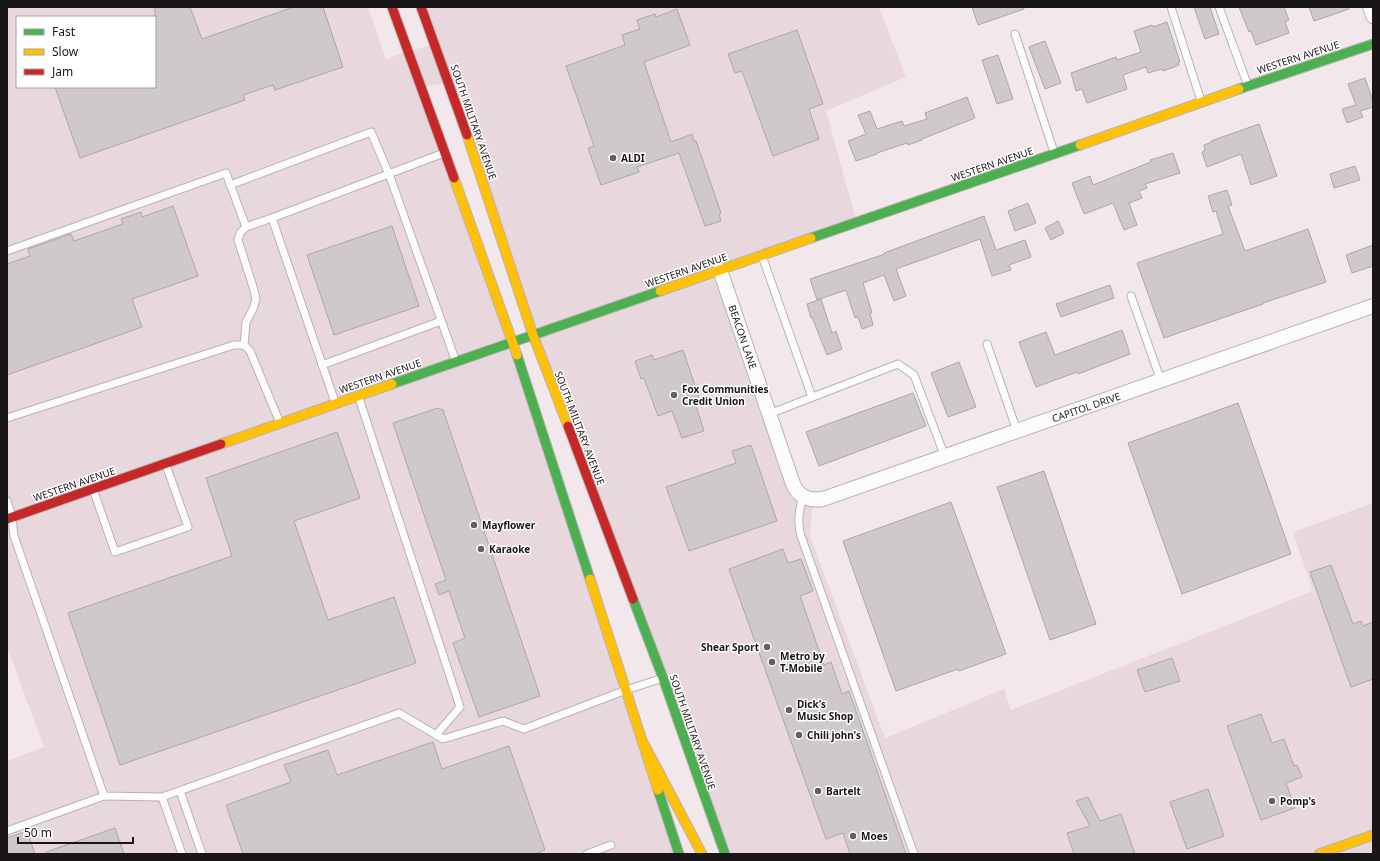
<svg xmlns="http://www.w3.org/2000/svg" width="1380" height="861" font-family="'Noto Sans',sans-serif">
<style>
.built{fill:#e8d8de;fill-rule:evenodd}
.building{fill:#d0c9cc;stroke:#ada6a9}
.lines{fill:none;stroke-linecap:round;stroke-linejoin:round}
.lane-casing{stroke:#b9b2b4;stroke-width:9}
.street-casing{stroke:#b9b2b4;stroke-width:16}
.fast-casing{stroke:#b9b2b4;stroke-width:11}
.slow-casing{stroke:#b9b2b4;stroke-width:11}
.jam-casing{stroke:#b9b2b4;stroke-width:11}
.lane{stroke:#fdfcfc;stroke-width:7}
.street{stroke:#fdfcfc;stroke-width:14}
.fast{stroke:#4caf50;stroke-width:9}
.slow{stroke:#ffc107;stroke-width:9}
.jam{stroke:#c62828;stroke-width:9}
.poi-dot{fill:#665f62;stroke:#fff;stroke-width:1.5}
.labels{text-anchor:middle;stroke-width:3;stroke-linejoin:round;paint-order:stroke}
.street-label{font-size:10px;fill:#1a1517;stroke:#fff}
.poi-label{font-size:10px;font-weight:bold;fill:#1a1517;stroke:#fff;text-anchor:start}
</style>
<rect width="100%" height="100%" fill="#f2e8ec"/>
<path class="built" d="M 7,7 L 368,7 L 386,59 L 408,51 L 434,45 L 421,7 L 879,7 L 906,77 L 826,111 L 857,223 L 721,270 L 793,484 L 813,500 L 810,536 L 885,738 L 1004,689 L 1011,710 L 1313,591 L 1293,532 L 1373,503 L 1373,854 L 725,854 L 448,83 L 422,87 L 679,854 L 7,854 L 7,761 L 44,747 L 7,647 ZM 17,17 L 155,17 L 155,87 L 17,87 Z"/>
<g class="building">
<path d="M 155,7 L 190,7 L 202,39 L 294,7 L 323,7 L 343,67 L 275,90 L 273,85 L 243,95 L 245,100 L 80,158 L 55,87 L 155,87 Z"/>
<path d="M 972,7 L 1024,7 L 1024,9 L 978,25 Z"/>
<path d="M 1194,7 L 1210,7 L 1219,34 L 1205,39 Z"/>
<path d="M 1239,7 L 1284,7 L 1289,20 L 1285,22 L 1289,33 L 1256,45 L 1251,31 L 1249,32 Z"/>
<path d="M 1309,7 L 1349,7 L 1349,9 L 1314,21 Z"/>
<path d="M 677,9 L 690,45 L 644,62 L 671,142 L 692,134 L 694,141 L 696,141 L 721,213 L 719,214 L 721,221 L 705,226 L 679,153 L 637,167 L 639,172 L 601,185 L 588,148 L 594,146 L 566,66 L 625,45 L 622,35 L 640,29 L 637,20 L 655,14 L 656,17 Z"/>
<path d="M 1167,22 L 1180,62 L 1178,62 L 1179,65 L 1163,71 L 1162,69 L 1148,73 L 1146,67 L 1123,75 L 1127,89 L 1087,103 L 1082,89 L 1076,91 L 1071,73 L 1116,57 L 1117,60 L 1141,52 L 1134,31 L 1152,25 L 1153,27 Z"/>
<path d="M 797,30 L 823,104 L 809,109 L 819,139 L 773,156 L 742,71 L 735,73 L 728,54 Z"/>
<path d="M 1045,41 L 1061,83 L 1045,89 L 1029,47 Z"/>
<path d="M 998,55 L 1013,99 L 997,104 L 982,60 Z"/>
<path d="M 1365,78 L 1373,101 L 1373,107 L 1360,111 L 1363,117 L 1347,123 L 1342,109 L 1356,105 L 1348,84 Z"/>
<path d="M 967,97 L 975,118 L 922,139 L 922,140 L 908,145 L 907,143 L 877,153 L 877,154 L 856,161 L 848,141 L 866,134 L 858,115 L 870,111 L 877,129 L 902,121 L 904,126 L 927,119 L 925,113 Z"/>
<path d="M 1259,124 L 1277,176 L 1251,185 L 1241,154 L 1207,167 L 1202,152 L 1205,150 L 1204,145 L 1212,142 L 1211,141 Z"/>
<path d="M 1173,153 L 1180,173 L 1145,184 L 1147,188 L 1139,191 L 1142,198 L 1129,203 L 1137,225 L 1124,230 L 1113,203 L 1084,214 L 1072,183 L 1090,176 L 1093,185 L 1151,162 L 1150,160 Z"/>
<path d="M 1355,166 L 1360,180 L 1334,188 L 1330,174 Z"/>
<path d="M 1227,190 L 1232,205 L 1228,206 L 1245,251 L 1308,229 L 1326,282 L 1263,303 L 1263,304 L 1164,338 L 1137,263 L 1223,234 L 1216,211 L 1213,212 L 1208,196 Z"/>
<path d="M 1028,203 L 1036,223 L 1015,231 L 1008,211 Z"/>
<path d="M 173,206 L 198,276 L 132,299 L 142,327 L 7,375 L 7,264 L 30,256 L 28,249 L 71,234 L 74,241 L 123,224 L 121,219 L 141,212 L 142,217 Z"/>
<path d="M 984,216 L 996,250 L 1025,240 L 1031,257 L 1009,265 L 1011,270 L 992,276 L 980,239 L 896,269 L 906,296 L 894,301 L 884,275 L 863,283 L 872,313 L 870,313 L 873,325 L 862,329 L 858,317 L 855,318 L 846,290 L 817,300 L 810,279 L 885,254 L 884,253 Z"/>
<path d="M 1058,221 L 1064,233 L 1051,240 L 1045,228 Z"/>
<path d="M 392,226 L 419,306 L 334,335 L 307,255 Z"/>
<path d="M 1373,245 L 1373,266 L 1352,273 L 1346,255 Z"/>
<path d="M 1110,285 L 1114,298 L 1061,317 L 1056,304 Z"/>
<path d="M 821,299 L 832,333 L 836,331 L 842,349 L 827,355 L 812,317 L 811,318 L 807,304 Z"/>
<path d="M 1122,330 L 1130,354 L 1078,374 L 1077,372 L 1036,387 L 1019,342 L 1046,332 L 1055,355 Z"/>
<path d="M 683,350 L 700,401 L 695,403 L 704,431 L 682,438 L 672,411 L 658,416 L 644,378 L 641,379 L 635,361 L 652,355 L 654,360 Z"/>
<path d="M 959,362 L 976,407 L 948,417 L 931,373 Z"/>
<path d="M 913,393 L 926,426 L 819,466 L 806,432 Z"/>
<path d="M 1238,403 L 1291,554 L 1182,594 L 1128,443 Z"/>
<path d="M 438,408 L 443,410 L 540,696 L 479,717 L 453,643 L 465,638 L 449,591 L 439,595 L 435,584 L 446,580 L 393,423 Z"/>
<path d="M 337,432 L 360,498 L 294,521 L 328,620 L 394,597 L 416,663 L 120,765 L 68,613 L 232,556 L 206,478 Z"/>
<path d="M 751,445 L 777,521 L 689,551 L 666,487 L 736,463 L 732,451 Z"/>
<path d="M 1044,471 L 1096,624 L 1050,640 L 997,487 Z"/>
<path d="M 951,502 L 1006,654 L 959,671 L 958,669 L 896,691 L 843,541 Z"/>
<path d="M 783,549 L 788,563 L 801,559 L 813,591 L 800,596 L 824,665 L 831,662 L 842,694 L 849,691 L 906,854 L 850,854 L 843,833 L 826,839 L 729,569 Z"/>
<path d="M 1331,565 L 1353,624 L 1361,621 L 1363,626 L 1373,622 L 1373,679 L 1351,687 L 1310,572 Z"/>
<path d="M 1172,658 L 1180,681 L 1145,692 L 1137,670 Z"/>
<path d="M 1261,714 L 1272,743 L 1284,739 L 1294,766 L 1297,765 L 1302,777 L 1286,783 L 1295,808 L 1261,820 L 1227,726 Z"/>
<path d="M 433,742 L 442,769 L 509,746 L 545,850 L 535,854 L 243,854 L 226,805 L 291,782 L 284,765 L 328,750 L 337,775 Z"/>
<path d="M 1208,789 L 1224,836 L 1187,849 L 1170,802 Z"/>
<path d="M 1088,797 L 1100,821 L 1121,814 L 1135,854 L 1074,854 L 1067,833 L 1090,826 L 1076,801 Z"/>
<path d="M 115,828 L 124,854 L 46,854 L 46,852 Z"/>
<path d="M 27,831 L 35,854 L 7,854 L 7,838 Z"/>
</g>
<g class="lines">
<defs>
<g id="lane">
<path d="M 1171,7 L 1201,101"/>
<path d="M 1219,7 L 1248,86"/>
<path d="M 1015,34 L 1054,152"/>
<path d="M 230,185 L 371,132 L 389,174 L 456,362"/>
<path d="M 272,218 L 444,153"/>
<path d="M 7,251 L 226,173 L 246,227 L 272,218 L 335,402"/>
<path d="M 762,256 L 812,397"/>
<path d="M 1131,296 L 1161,381"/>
<path d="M 987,344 L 1017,431"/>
<path d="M 244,345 L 246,322 L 253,309 L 256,299 L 254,290 L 238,240 L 240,233 L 246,227"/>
<path d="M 322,365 L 441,321"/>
<path d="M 359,398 L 460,707 L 436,735"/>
<path d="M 769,414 L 898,364 L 914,375 L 945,457"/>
<path d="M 7,418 L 234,345 L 244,345 L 250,351 L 280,423"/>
<path d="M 93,489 L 115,552 L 188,527 L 166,465"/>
<path d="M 803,496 C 799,511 797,522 801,536 L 914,854"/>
<path d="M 7,501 L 12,517 L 14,536 L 104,796 L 162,797 L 399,713 L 443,739 L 503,721 L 524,729 L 626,690 L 663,678"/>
<path d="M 180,791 L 202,854"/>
<path d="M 162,797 L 182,854"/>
<path d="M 7,831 L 104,796"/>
<path d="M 587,854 L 611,845"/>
</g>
<g id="street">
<path d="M 1370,7 L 1373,16"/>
<path d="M 720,270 L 793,484 C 798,497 810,501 823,499 L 1373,306"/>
</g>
<g id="fast">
<path d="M 1239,89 L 1373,44"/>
<path d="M 811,238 L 1080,145"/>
<path d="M 517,355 L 590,579"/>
<path d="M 392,384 L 660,291"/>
<path d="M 633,599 L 663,678 L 725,854"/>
<path d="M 658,790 L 679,854"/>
</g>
<g id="slow">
<path d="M 467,135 L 533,335 L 568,426"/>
<path d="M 1080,145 L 1239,89"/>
<path d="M 454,178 L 517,355"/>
<path d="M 660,291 L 811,238"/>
<path d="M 221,444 L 392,384"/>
<path d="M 590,579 L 658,790"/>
<path d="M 643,742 L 702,854"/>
<path d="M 1319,854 L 1373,835"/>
</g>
<g id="jam">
<path d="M 392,7 L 454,178"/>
<path d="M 421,7 L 467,135"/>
<path d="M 568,426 L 633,599"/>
<path d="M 7,519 L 221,444"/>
</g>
</defs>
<use href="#lane" class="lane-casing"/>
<use href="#street" class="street-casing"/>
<use href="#fast" class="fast-casing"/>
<use href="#slow" class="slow-casing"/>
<use href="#jam" class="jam-casing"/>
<use href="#lane" class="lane"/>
<use href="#street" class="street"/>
<use href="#fast" class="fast"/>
<use href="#slow" class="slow"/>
<use href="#jam" class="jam"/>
</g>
<g class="poi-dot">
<circle cx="613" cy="158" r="4"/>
<circle cx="674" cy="395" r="4"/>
<circle cx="474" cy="525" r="4"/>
<circle cx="481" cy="549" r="4"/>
<circle cx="767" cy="647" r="4"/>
<circle cx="772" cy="662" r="4"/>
<circle cx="789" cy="710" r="4"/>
<circle cx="799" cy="735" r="4"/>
<circle cx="818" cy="791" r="4"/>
<circle cx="1272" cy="801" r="4"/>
<circle cx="853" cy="836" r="4"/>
</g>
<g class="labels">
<g class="street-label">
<text transform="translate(1298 57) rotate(-18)" y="4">WESTERN AVENUE</text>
<text transform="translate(474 122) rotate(71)" y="4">SOUTH MILITARY AVENUE</text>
<text transform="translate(992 164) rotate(-19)" y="4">WESTERN AVENUE</text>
<text transform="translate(686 270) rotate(-19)" y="4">WESTERN AVENUE</text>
<text transform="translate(743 337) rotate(71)" y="4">BEACON LANE</text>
<text transform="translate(380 376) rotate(-19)" y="4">WESTERN AVENUE</text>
<text transform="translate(1086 407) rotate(-19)" y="4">CAPITOL DRIVE</text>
<text transform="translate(580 428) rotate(69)" y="4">SOUTH MILITARY AVENUE</text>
<text transform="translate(74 484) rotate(-19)" y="4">WESTERN AVENUE</text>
<text transform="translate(693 732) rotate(71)" y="4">SOUTH MILITARY AVENUE</text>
</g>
<g class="poi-label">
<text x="621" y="162">ALDI</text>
<text x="682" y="393">Fox Communities<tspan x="682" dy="12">Credit Union</tspan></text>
<text x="482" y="529">Mayflower</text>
<text x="489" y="553">Karaoke</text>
<text x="759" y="651" text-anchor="end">Shear Sport</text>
<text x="780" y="660">Metro by<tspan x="780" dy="12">T-Mobile</tspan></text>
<text x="797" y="708">Dick's<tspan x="797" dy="12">Music Shop</tspan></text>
<text x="807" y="739">Chili john's</text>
<text x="826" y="795">Bartelt</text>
<text x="1280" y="805">Pomp's</text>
<text x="861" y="840">Moes</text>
</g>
</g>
<rect width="1380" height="861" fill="none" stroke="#1a1517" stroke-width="16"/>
<rect x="16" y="16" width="140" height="72" fill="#ffffff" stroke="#a3a1a2"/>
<rect x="24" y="29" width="20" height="6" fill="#4caf50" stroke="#a3a1a2"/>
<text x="52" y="36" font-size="12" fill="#1a1517">Fast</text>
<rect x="24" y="49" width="20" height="6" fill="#ffc107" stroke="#a3a1a2"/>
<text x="52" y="56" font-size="12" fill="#1a1517">Slow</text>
<rect x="24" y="69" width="20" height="6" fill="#c62828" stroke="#a3a1a2"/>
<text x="52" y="76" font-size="12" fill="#1a1517">Jam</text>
<path d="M18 837v6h115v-6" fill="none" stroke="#1a1517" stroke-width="2"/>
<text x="24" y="837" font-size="12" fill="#1a1517" stroke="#ffffff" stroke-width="3" paint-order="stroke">50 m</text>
</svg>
